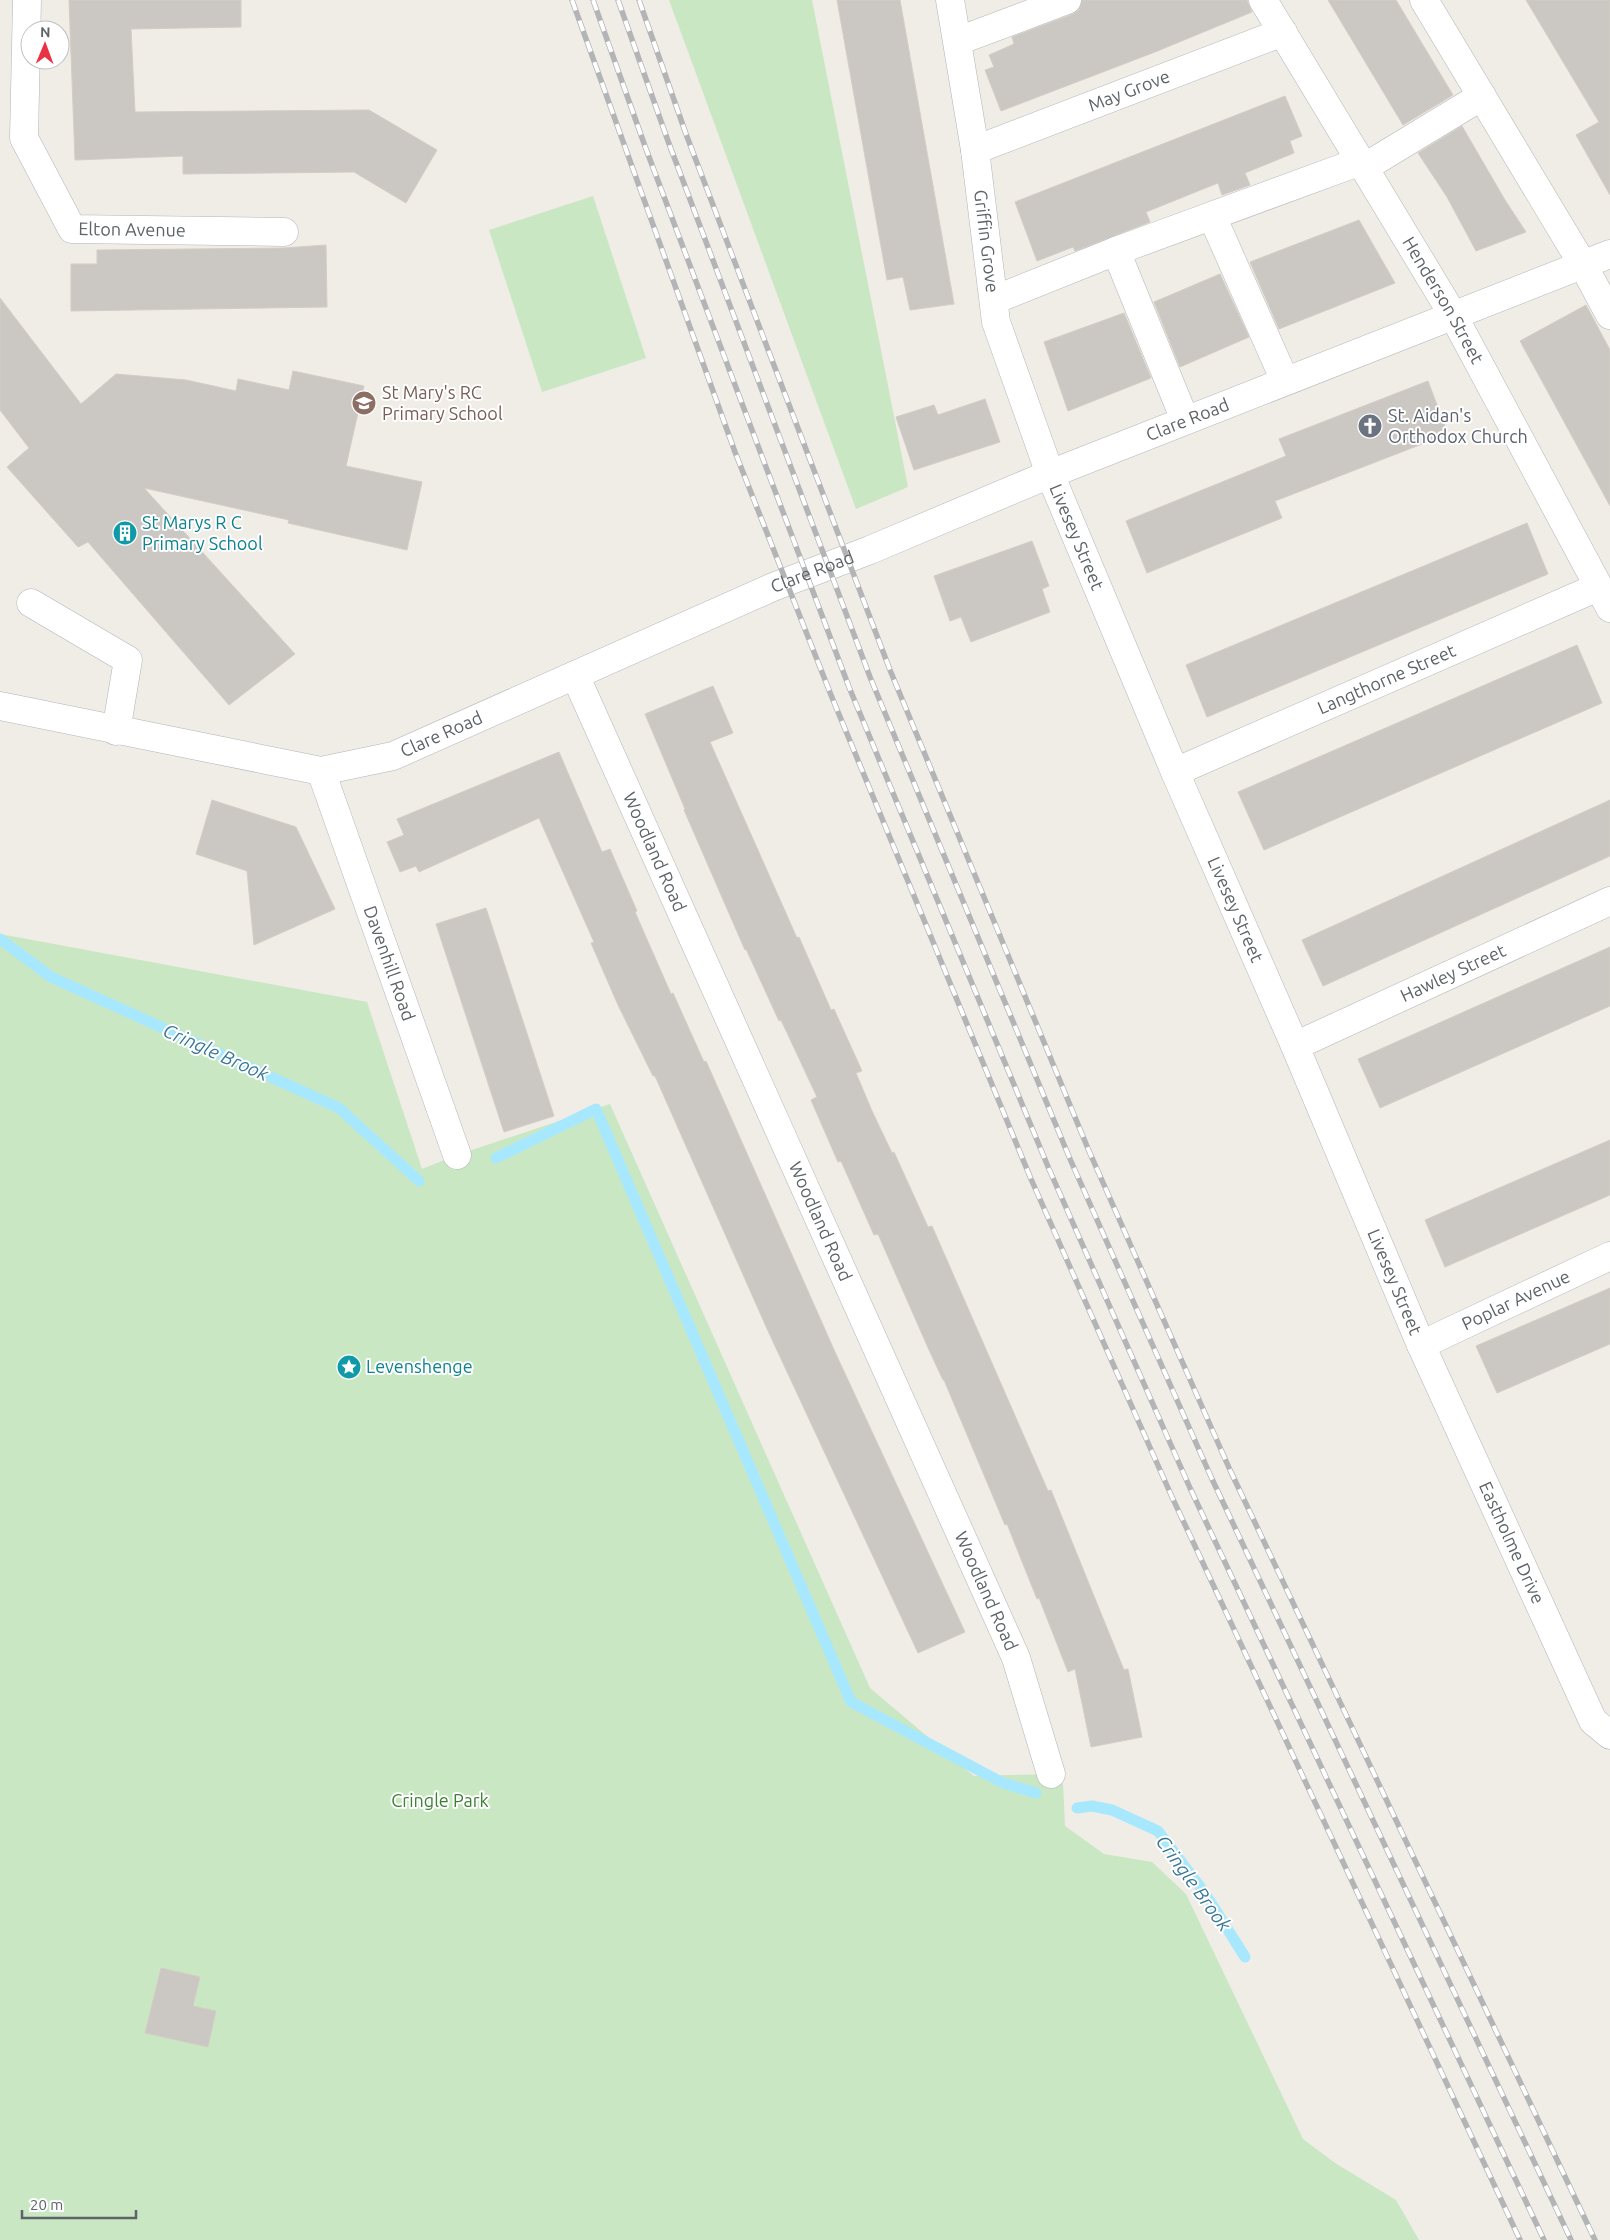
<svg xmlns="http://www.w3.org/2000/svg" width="1610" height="2240" font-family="Ubuntu,sans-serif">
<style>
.green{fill:#c9e7c3}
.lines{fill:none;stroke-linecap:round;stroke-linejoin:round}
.stream{stroke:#a8e8ff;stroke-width:11}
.building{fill:#cbc7c3;stroke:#d5cdc5}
.minor-casing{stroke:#b2b5b9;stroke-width:29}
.minor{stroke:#fff;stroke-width:28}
.rail-casing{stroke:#b3b4b5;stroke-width:5.5}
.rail{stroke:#fff;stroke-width:4;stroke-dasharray:11;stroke-linecap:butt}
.labels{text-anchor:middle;stroke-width:4;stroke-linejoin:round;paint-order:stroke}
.street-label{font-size:18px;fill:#5e6367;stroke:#fff}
.education-label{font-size:18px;fill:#785e54;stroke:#fff;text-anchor:start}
.worship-label{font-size:18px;fill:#5b616d;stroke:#fff;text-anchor:start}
.culture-label{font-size:18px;fill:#0d838f;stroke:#fff;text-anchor:start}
.park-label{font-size:18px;fill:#3d8033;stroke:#fff}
.water-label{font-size:19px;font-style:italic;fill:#3a7897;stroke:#fff}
</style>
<rect width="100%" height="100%" fill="#f0ece6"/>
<g class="green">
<path d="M 669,0 L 812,0 L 908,487 L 856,509 Z"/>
<path d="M 593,196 L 646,358 L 542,392 L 489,230 Z"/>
<path d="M 0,934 L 367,1002 L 422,1169 L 457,1155 L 610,1104 L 870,1688 L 974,1776 L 1051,1774 L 1063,1784 L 1065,1826 L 1104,1854 L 1152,1862 L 1186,1894 L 1303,2139 L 1335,2163 L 1396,2200 L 1419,2240 L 0,2240 Z"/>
</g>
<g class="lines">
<g class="stream">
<path d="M 0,939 L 51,977 L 339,1108 L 419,1181"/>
<path d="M 496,1158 L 596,1109 L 851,1702 L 1003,1783 L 1036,1793"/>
<path d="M 1077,1808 L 1092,1806 L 1112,1810 L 1158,1831 L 1204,1892 L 1245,1957"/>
</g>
</g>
<g class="building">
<path d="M 69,0 L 241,0 L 241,27 L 131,29 L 135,112 L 369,110 L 437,150 L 406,203 L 354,172 L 183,174 L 183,156 L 75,160 Z"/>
<path d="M 837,0 L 900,0 L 954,304 L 910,310 L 903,277 L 887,280 Z"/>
<path d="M 1082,0 L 1247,0 L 1252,12 L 1155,52 L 1001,111 L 985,70 L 994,67 L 989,55 L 1014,44 L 1012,37 L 1073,14 L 1079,10 Z"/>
<path d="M 1328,0 L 1396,0 L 1453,95 L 1403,125 Z"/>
<path d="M 1526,0 L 1610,0 L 1610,195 L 1576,135 L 1599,122 Z"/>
<path d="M 1285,96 L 1302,136 L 1290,141 L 1294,153 L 1245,173 L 1250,185 L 1222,195 L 1218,183 L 1146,212 L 1150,222 L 1075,251 L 1073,247 L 1037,261 L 1015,202 Z"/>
<path d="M 1462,126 L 1505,200 L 1526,232 L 1476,251 L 1447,197 L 1418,153 Z"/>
<path d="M 1359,220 L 1395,283 L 1279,329 L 1250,262 Z"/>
<path d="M 326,245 L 327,307 L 71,311 L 71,264 L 97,264 L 97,250 L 284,248 Z"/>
<path d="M 1220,274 L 1249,337 L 1180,367 L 1154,302 Z"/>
<path d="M 0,298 L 81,404 L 116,374 L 186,380 L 236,391 L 238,379 L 289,390 L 293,371 L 364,386 L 346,466 L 422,482 L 407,550 L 288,523 L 289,520 L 144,488 L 295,654 L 229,705 L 88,542 L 78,547 L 7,467 L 29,448 L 0,410 Z"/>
<path d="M 1586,305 L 1610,350 L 1610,506 L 1520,341 Z"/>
<path d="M 1124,313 L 1151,378 L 1068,411 L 1044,342 Z"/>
<path d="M 1428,381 L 1448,434 L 1275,501 L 1282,518 L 1147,573 L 1126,521 L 1286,456 L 1279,439 Z"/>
<path d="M 985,399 L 1000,442 L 914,470 L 896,417 L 934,405 L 938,415 Z"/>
<path d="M 1527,523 L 1548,574 L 1207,717 L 1186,665 Z"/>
<path d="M 1032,541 L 1049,586 L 1042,589 L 1050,612 L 971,642 L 961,617 L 950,621 L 934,576 Z"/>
<path d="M 1577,645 L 1602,703 L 1264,850 L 1238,792 Z"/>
<path d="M 713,686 L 733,733 L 710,742 L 797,938 L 799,937 L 831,1010 L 834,1009 L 862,1071 L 856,1073 L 872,1111 L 892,1153 L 894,1152 L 928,1227 L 932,1226 L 1048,1491 L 1051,1490 L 1124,1670 L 1128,1669 L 1142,1737 L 1091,1747 L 1075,1669 L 1068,1672 L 1039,1598 L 1037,1599 L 1007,1524 L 1005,1525 L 944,1380 L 943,1380 L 929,1350 L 878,1234 L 874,1235 L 841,1161 L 838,1162 L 811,1100 L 817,1097 L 781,1020 L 779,1021 L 746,949 L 745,950 L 684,810 L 685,809 L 645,714 Z"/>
<path d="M 559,752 L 602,852 L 610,849 L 637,911 L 635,912 L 671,994 L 673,993 L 704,1062 L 706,1061 L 835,1352 L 965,1632 L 918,1653 L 768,1331 L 655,1076 L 653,1076 L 618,1005 L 591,943 L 594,942 L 539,818 L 419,872 L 416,866 L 400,872 L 387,842 L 404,835 L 397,819 Z"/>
<path d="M 212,800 L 296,827 L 335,909 L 254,945 L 247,871 L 196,854 Z"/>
<path d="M 1610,800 L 1610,856 L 1323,986 L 1302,940 Z"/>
<path d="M 486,908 L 554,1116 L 504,1132 L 436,924 Z"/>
<path d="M 1610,947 L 1610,1006 L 1380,1108 L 1358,1059 Z"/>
<path d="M 1610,1140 L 1610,1195 L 1445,1267 L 1425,1220 Z"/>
<path d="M 1610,1288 L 1610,1344 L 1497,1393 L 1476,1346 Z"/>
<path d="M 161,1968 L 200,1977 L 193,2006 L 216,2011 L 208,2047 L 145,2033 Z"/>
</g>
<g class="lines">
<defs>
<g id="minor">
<path id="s1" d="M 27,0 L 24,138 L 72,229 L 284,232"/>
<path id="s2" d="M 950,0 L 975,150 L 996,322 L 1050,474 L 1175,772 L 1295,1046 L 1421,1345 L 1593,1721 L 1610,1735"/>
<path id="s3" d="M 1263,0 L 1453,315 L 1610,608"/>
<path d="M 1424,0 L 1583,265 L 1610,315"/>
<path d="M 958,41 L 1067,0"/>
<path id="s4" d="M 975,150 L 1283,32"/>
<path d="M 1365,167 L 1482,96"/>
<path d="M 1212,216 L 1285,381"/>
<path d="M 1116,251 L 1185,420"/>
<path d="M 994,300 L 1116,251 L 1361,161"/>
<path d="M 31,603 L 128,660 L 116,731"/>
<path id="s5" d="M 575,675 L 1016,1658 L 1051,1774"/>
<path id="s6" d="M 0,706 L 321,771 L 393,756 L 773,587 L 870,550 L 1050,474 L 1610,254"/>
<path id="s7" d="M 321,771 L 457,1155"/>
<path id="s8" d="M 1175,772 L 1598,587"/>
<path id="s9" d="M 1295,1046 L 1610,901"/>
<path id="s10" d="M 1421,1345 L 1610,1256"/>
</g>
</defs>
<use href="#minor" class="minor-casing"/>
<use href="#minor" class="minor"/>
<defs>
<g id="rail">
<path d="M 572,0 L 735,452 L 831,695 L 1031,1179 L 1172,1497 L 1520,2240"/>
<path d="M 593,0 L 646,149 L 849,687 L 1049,1169 L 1190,1488 L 1544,2240"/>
<path d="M 618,0 L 668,141 L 870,677 L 1070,1159 L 1212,1479 L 1571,2240"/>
<path d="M 639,0 L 686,134 L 890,670 L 1089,1151 L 1230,1470 L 1595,2240"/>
</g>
</defs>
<use href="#rail" class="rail-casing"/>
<use href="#rail" class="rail"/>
</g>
<defs>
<symbol id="school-disc" viewBox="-11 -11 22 22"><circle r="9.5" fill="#8d6e63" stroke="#fff"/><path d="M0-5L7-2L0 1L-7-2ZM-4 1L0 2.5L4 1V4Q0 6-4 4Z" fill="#fff"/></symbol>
<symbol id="church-disc" viewBox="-11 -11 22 22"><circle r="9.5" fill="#6b7280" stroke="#fff"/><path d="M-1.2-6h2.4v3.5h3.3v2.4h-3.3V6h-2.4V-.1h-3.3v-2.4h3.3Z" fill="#fff"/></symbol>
<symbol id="building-disc" viewBox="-11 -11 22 22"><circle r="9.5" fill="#0f9aa8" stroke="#fff"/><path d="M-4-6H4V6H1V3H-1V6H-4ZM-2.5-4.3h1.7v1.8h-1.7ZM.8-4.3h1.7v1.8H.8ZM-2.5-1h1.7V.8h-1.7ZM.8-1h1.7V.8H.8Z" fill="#fff"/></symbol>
<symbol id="sight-disc" viewBox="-11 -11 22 22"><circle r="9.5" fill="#0f9aa8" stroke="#fff"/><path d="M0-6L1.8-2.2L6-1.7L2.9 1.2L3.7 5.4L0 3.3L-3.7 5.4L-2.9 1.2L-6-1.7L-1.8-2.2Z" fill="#fff"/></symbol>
</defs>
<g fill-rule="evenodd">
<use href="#school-disc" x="350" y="389" width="28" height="28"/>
<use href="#church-disc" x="1356" y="412" width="28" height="28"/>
<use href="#building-disc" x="111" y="519" width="28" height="28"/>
<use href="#sight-disc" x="335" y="1353" width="28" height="28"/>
</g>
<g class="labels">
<g class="street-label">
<text dy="6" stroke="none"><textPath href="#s4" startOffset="165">May Grove</textPath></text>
<text dy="6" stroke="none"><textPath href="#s1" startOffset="301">Elton Avenue</textPath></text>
<text dy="6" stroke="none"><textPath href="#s2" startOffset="244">Griffin Grove</textPath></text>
<text dy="6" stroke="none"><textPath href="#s3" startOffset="350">Henderson Street</textPath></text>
<text dy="6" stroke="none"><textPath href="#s6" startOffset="1264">Clare Road</textPath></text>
<text dy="6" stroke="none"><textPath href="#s2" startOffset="555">Livesey Street</textPath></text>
<text dy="6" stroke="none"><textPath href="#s6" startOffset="859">Clare Road</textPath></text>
<text dy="6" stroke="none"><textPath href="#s8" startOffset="231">Langthorne Street</textPath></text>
<text dy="6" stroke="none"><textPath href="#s6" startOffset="454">Clare Road</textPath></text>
<text dy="6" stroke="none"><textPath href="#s5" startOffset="194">Woodland Road</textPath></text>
<text dy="6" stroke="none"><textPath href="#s2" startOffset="960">Livesey Street</textPath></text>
<text dy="6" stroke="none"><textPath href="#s7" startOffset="204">Davenhill Road</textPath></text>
<text dy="6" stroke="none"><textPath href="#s9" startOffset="174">Hawley Street</textPath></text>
<text dy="6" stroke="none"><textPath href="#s5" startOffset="599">Woodland Road</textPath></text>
<text dy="6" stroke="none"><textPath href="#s2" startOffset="1365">Livesey Street</textPath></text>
<text dy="6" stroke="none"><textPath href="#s10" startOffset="105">Poplar Avenue</textPath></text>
<text dy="6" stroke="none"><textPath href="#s2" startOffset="1651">Eastholme Drive</textPath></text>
<text dy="6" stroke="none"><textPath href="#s5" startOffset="1004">Woodland Road</textPath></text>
</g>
<g class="education-label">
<text x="382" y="399">St Mary's RC<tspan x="382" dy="21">Primary School</tspan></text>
</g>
<g class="worship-label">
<text x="1388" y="422">St. Aidan's<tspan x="1388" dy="21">Orthodox Church</tspan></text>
</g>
<g class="culture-label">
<text x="142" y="529">St Marys R C<tspan x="142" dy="21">Primary School</tspan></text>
<text x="366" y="1373">Levenshenge</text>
</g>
<g class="park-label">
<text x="440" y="1807">Cringle Park</text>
</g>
<g class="water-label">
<text transform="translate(216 1052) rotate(24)" y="7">Cringle Brook</text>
<text transform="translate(1194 1883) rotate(54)" y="7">Cringle Brook</text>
</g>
</g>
<g transform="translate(45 45) rotate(1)"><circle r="24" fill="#ffffff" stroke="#bfc1c2"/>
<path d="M0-4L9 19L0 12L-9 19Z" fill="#e93344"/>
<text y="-8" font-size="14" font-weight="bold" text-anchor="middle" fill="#5e6367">N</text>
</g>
<path d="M22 2210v8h114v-8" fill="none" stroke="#5e6367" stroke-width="2.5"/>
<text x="30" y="2210" font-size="15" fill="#5e6367" stroke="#ffffff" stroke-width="4" paint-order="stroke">20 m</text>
</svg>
